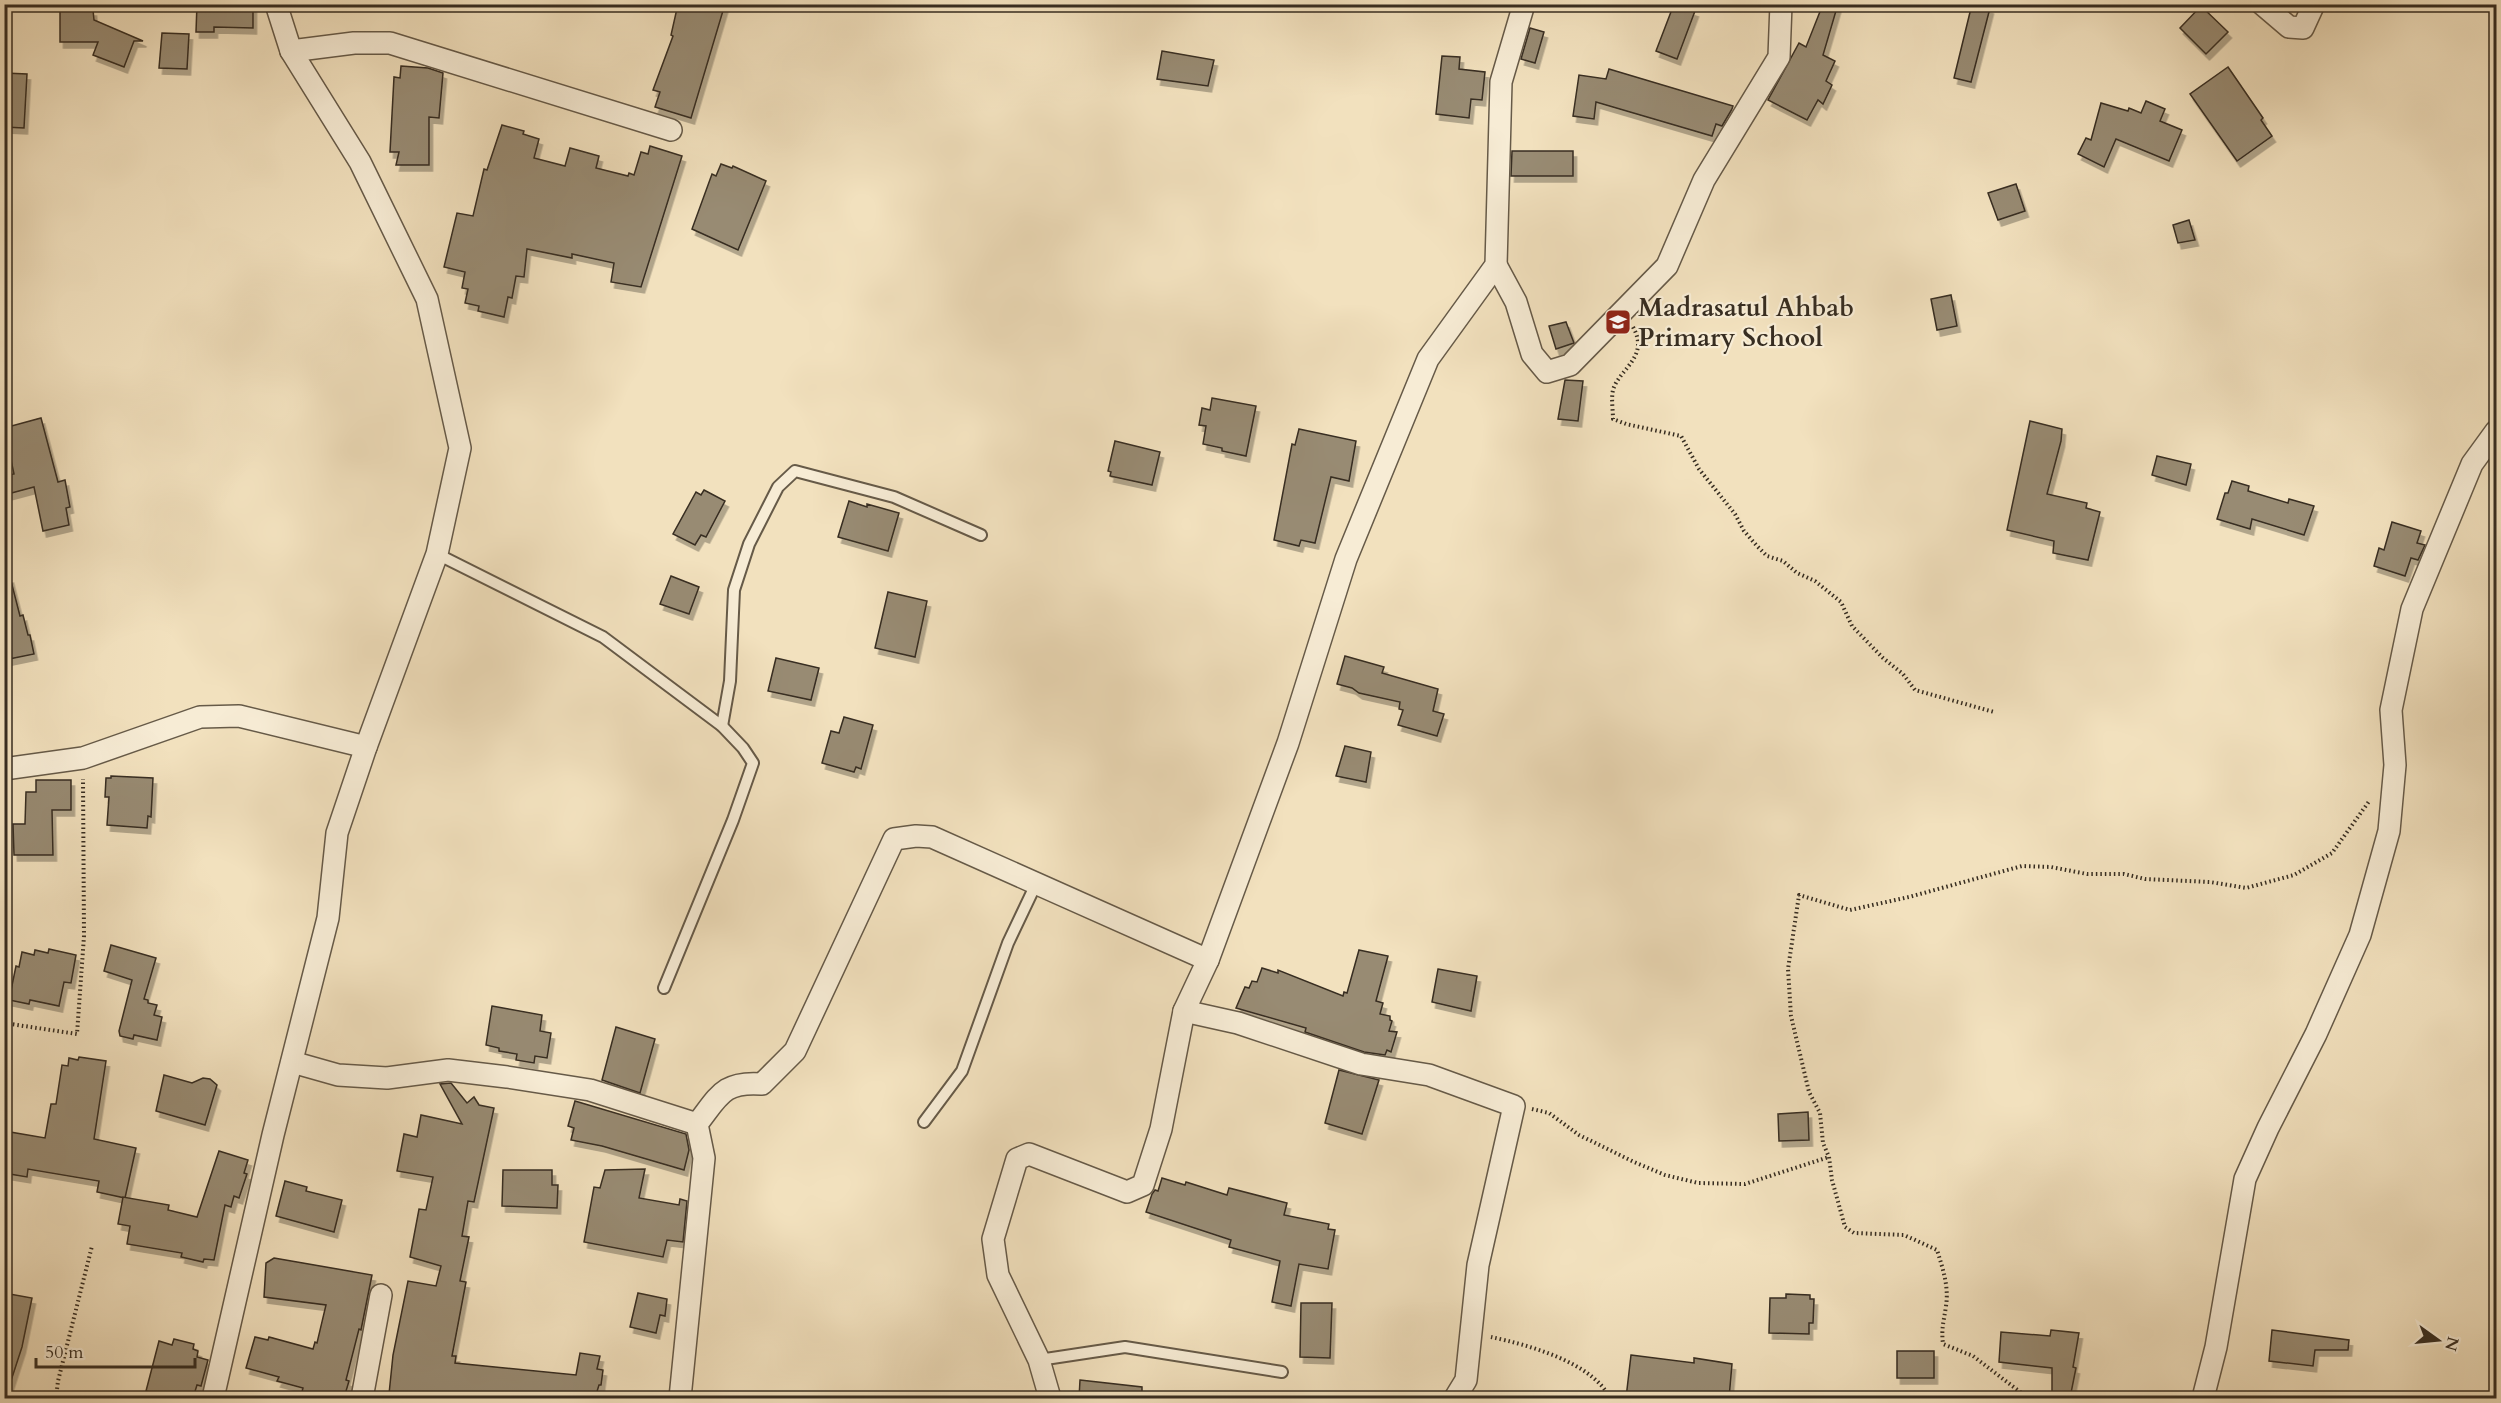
<svg xmlns="http://www.w3.org/2000/svg" width="2501" height="1403" font-family="Cardo,serif">
<style>
.building{fill:#988b73;stroke:#372d21;stroke-width:1.5;filter:url(#shadow)}
.lines{fill:none;stroke-linecap:round;stroke-linejoin:round}
.service-casing{stroke:#665a48;stroke-width:14}
.minor-casing{stroke:#665a48;stroke-width:24}
.path{stroke:#372d21;stroke-width:4;stroke-dasharray:1.5 3;stroke-linecap:butt}
.service{stroke:#f7ecd5;stroke-width:10}
.minor{stroke:#f7ecd5;stroke-width:21}
.labels{text-anchor:middle;stroke-width:4.5;stroke-linejoin:round;paint-order:stroke}
.poi-label{font-size:26px;font-weight:bold;fill:#372d21;stroke:#f7ecd5;text-anchor:start}
</style>
<defs>
<filter id="shadow"><feDropShadow dx="3.5" dy="6" stdDeviation="0" flood-color="#0004"/></filter>
</defs>
<rect width="100%" height="100%" fill="#f2e1be"/>
<filter id="stains"><feTurbulence type="fractalNoise" baseFrequency=".00333" numOctaves="4"/><feColorMatrix values="0 0 0 0 .2 0 0 0 0 .09 0 0 0 0 .02 0 0 0 .5 -.17"/></filter>
<radialGradient id="worn" r=".72"><stop offset=".6" stop-color="#630" stop-opacity="0"/><stop offset="1" stop-color="#630" stop-opacity=".3"/></radialGradient>
<g class="building">
<path d="M 197,4 L 253,4 L 253,28 L 214,27 L 214,32 L 196,32 Z"/>
<path d="M 678,4 L 725,4 L 691,118 L 655,107 L 660,92 L 653,90 L 673,36 L 671,35 Z"/>
<path d="M 1674,4 L 1695,11 L 1677,59 L 1656,51 Z"/>
<path d="M 1823,4 L 1838,4 L 1823,55 L 1835,61 L 1826,81 L 1832,85 L 1823,104 L 1818,100 L 1807,120 L 1768,100 L 1799,43 L 1806,47 Z"/>
<path d="M 1972,4 L 1990,8 L 1971,82 L 1954,78 Z"/>
<path d="M 2201,6 L 2228,32 L 2206,54 L 2180,28 Z"/>
<path d="M 60,10 L 93,10 L 94,20 L 143,41 L 134,41 L 124,67 L 93,55 L 98,42 L 60,42 Z"/>
<path d="M 1530,28 L 1544,32 L 1535,63 L 1521,59 Z"/>
<path d="M 162,33 L 189,34 L 187,69 L 159,68 Z"/>
<path d="M 1162,51 L 1214,60 L 1208,86 L 1157,79 Z"/>
<path d="M 1442,56 L 1460,57 L 1459,69 L 1485,72 L 1482,100 L 1471,99 L 1469,118 L 1436,114 Z"/>
<path d="M 401,66 L 428,68 L 443,73 L 439,118 L 429,117 L 429,165 L 396,165 L 399,152 L 390,152 L 394,77 L 400,78 Z"/>
<path d="M 2228,67 L 2263,118 L 2261,120 L 2272,136 L 2237,161 L 2190,94 Z"/>
<path d="M 1609,69 L 1733,106 L 1732,109 L 1722,126 L 1716,124 L 1712,136 L 1596,102 L 1594,119 L 1573,116 L 1579,75 L 1606,79 Z"/>
<path d="M 4,73 L 27,74 L 24,128 L 4,127 Z"/>
<path d="M 2146,101 L 2165,109 L 2160,121 L 2182,130 L 2169,161 L 2116,139 L 2104,167 L 2078,154 L 2086,138 L 2091,140 L 2101,103 L 2128,111 L 2129,108 L 2141,113 Z"/>
<path d="M 502,125 L 524,131 L 523,134 L 539,139 L 534,158 L 565,166 L 570,148 L 599,156 L 596,168 L 628,176 L 629,173 L 634,175 L 641,152 L 648,154 L 650,146 L 682,156 L 641,287 L 611,282 L 614,263 L 572,254 L 572,258 L 527,249 L 524,277 L 516,276 L 512,298 L 508,297 L 504,317 L 478,311 L 479,306 L 465,303 L 468,289 L 462,288 L 465,272 L 444,267 L 457,213 L 473,216 L 484,169 L 487,170 Z"/>
<path d="M 1512,151 L 1573,151 L 1573,176 L 1511,176 Z"/>
<path d="M 721,164 L 732,168 L 733,166 L 766,181 L 738,250 L 692,229 L 712,174 L 716,176 Z"/>
<path d="M 2016,184 L 2025,211 L 1998,220 L 1988,193 Z"/>
<path d="M 2189,220 L 2195,240 L 2178,243 L 2173,225 Z"/>
<path d="M 1951,295 L 1957,326 L 1937,330 L 1931,299 Z"/>
<path d="M 1566,322 L 1574,343 L 1556,349 L 1549,326 Z"/>
<path d="M 1565,380 L 1583,381 L 1578,421 L 1558,419 Z"/>
<path d="M 1212,398 L 1256,406 L 1246,456 L 1222,451 L 1222,448 L 1203,444 L 1206,426 L 1199,425 L 1202,408 L 1210,410 Z"/>
<path d="M 41,418 L 58,482 L 65,480 L 70,507 L 66,508 L 69,525 L 43,531 L 34,487 L 4,495 L 4,476 L 14,474 L 4,428 Z"/>
<path d="M 2030,421 L 2062,429 L 2061,441 L 2047,494 L 2087,503 L 2086,508 L 2100,512 L 2088,560 L 2053,553 L 2054,541 L 2007,530 Z"/>
<path d="M 1299,429 L 1356,441 L 1349,481 L 1331,477 L 1315,543 L 1301,540 L 1299,546 L 1274,540 L 1292,444 L 1295,445 Z"/>
<path d="M 1115,441 L 1160,452 L 1152,485 L 1110,476 L 1111,472 L 1108,471 Z"/>
<path d="M 2157,456 L 2191,464 L 2186,485 L 2152,475 Z"/>
<path d="M 2232,481 L 2249,486 L 2248,491 L 2288,503 L 2289,499 L 2314,506 L 2304,535 L 2252,519 L 2250,529 L 2217,519 L 2225,493 L 2228,493 Z"/>
<path d="M 704,490 L 725,501 L 706,537 L 701,535 L 695,545 L 673,534 L 696,492 L 701,495 Z"/>
<path d="M 849,501 L 867,507 L 867,504 L 899,513 L 888,551 L 838,537 Z"/>
<path d="M 2392,522 L 2421,531 L 2417,543 L 2425,545 L 2418,560 L 2411,558 L 2405,576 L 2374,566 L 2379,548 L 2384,550 Z"/>
<path d="M 671,576 L 699,587 L 689,614 L 660,604 Z"/>
<path d="M 10,577 L 20,616 L 23,615 L 28,635 L 30,635 L 34,654 L 4,660 L 4,578 Z"/>
<path d="M 888,592 L 927,601 L 915,657 L 875,648 Z"/>
<path d="M 1345,656 L 1384,667 L 1382,673 L 1438,689 L 1433,711 L 1444,714 L 1437,736 L 1398,725 L 1403,710 L 1399,709 L 1400,702 L 1359,693 L 1352,688 L 1337,684 Z"/>
<path d="M 776,658 L 819,668 L 811,700 L 768,691 Z"/>
<path d="M 844,717 L 873,725 L 861,769 L 856,767 L 854,772 L 822,763 L 831,731 L 839,733 Z"/>
<path d="M 1345,746 L 1371,752 L 1366,782 L 1336,776 Z"/>
<path d="M 111,776 L 153,778 L 151,817 L 148,816 L 147,828 L 107,825 L 109,797 L 105,797 L 106,778 L 111,778 Z"/>
<path d="M 36,780 L 71,780 L 71,810 L 52,810 L 53,855 L 14,855 L 13,824 L 25,824 L 26,792 L 36,792 Z"/>
<path d="M 111,945 L 156,958 L 144,999 L 148,1000 L 148,1003 L 157,1005 L 154,1015 L 162,1017 L 157,1040 L 134,1035 L 133,1039 L 120,1036 L 119,1031 L 132,980 L 104,971 Z"/>
<path d="M 49,949 L 76,955 L 71,983 L 64,982 L 59,1006 L 30,1000 L 29,1004 L 9,1000 L 16,966 L 19,967 L 22,952 L 34,955 L 35,950 L 48,953 Z"/>
<path d="M 1359,950 L 1388,956 L 1376,1001 L 1383,1003 L 1380,1014 L 1390,1016 L 1390,1020 L 1392,1021 L 1389,1031 L 1397,1032 L 1391,1052 L 1387,1050 L 1385,1055 L 1364,1052 L 1305,1032 L 1306,1028 L 1236,1008 L 1245,987 L 1249,988 L 1252,981 L 1257,982 L 1262,968 L 1278,973 L 1278,970 L 1343,996 L 1344,992 L 1347,993 Z"/>
<path d="M 1438,969 L 1477,976 L 1471,1011 L 1432,1002 Z"/>
<path d="M 492,1006 L 542,1015 L 540,1031 L 551,1033 L 547,1058 L 535,1056 L 534,1063 L 516,1060 L 517,1054 L 499,1051 L 499,1048 L 486,1045 Z"/>
<path d="M 616,1027 L 655,1039 L 640,1093 L 602,1080 Z"/>
<path d="M 79,1057 L 106,1061 L 94,1139 L 136,1148 L 125,1198 L 97,1192 L 99,1181 L 28,1169 L 27,1177 L 4,1173 L 4,1131 L 45,1138 L 51,1104 L 56,1104 L 62,1065 L 68,1066 L 69,1058 L 78,1060 Z"/>
<path d="M 1339,1070 L 1379,1080 L 1362,1134 L 1325,1123 Z"/>
<path d="M 164,1075 L 192,1083 L 203,1078 L 210,1079 L 217,1085 L 205,1125 L 156,1111 Z"/>
<path d="M 451,1083 L 467,1103 L 474,1097 L 479,1105 L 494,1108 L 474,1202 L 468,1201 L 462,1236 L 469,1237 L 460,1281 L 466,1282 L 452,1356 L 456,1356 L 455,1363 L 576,1375 L 580,1353 L 600,1356 L 597,1369 L 603,1370 L 601,1385 L 599,1385 L 595,1398 L 420,1398 L 389,1394 L 393,1355 L 408,1281 L 436,1286 L 441,1266 L 410,1257 L 419,1209 L 426,1210 L 433,1177 L 397,1171 L 404,1134 L 417,1137 L 421,1115 L 462,1124 L 440,1084 Z"/>
<path d="M 575,1101 L 686,1134 L 689,1150 L 684,1170 L 602,1146 L 571,1140 L 574,1128 L 568,1126 Z"/>
<path d="M 1808,1112 L 1809,1140 L 1779,1141 L 1778,1114 Z"/>
<path d="M 219,1151 L 248,1160 L 244,1173 L 247,1174 L 239,1198 L 234,1196 L 231,1207 L 225,1205 L 214,1260 L 204,1259 L 203,1262 L 181,1257 L 182,1253 L 127,1244 L 130,1226 L 118,1224 L 123,1197 L 169,1205 L 168,1210 L 197,1217 Z"/>
<path d="M 645,1169 L 639,1198 L 679,1205 L 680,1199 L 687,1201 L 683,1242 L 667,1240 L 663,1257 L 584,1242 L 594,1187 L 600,1188 L 605,1170 Z"/>
<path d="M 503,1170 L 552,1170 L 552,1185 L 558,1185 L 557,1208 L 502,1206 Z"/>
<path d="M 1162,1178 L 1185,1185 L 1186,1182 L 1227,1195 L 1229,1188 L 1287,1203 L 1284,1215 L 1329,1224 L 1328,1229 L 1335,1230 L 1328,1269 L 1299,1264 L 1291,1306 L 1272,1302 L 1280,1261 L 1229,1247 L 1231,1240 L 1146,1212 L 1152,1194 L 1155,1190 L 1158,1191 Z"/>
<path d="M 285,1181 L 307,1187 L 306,1191 L 342,1200 L 334,1232 L 276,1216 Z"/>
<path d="M 274,1258 L 372,1275 L 361,1330 L 359,1329 L 346,1380 L 349,1381 L 344,1398 L 315,1398 L 301,1395 L 303,1388 L 277,1381 L 279,1377 L 246,1368 L 255,1337 L 268,1340 L 269,1337 L 313,1349 L 315,1342 L 317,1343 L 326,1305 L 264,1297 L 266,1263 Z"/>
<path d="M 4,1293 L 32,1298 L 22,1347 L 8,1390 L 4,1390 Z"/>
<path d="M 638,1293 L 667,1299 L 665,1316 L 660,1315 L 656,1333 L 630,1327 Z"/>
<path d="M 1786,1294 L 1810,1295 L 1810,1299 L 1814,1299 L 1813,1323 L 1809,1323 L 1809,1334 L 1769,1333 L 1770,1298 L 1786,1298 Z"/>
<path d="M 1301,1303 L 1332,1303 L 1330,1358 L 1300,1357 Z"/>
<path d="M 2051,1330 L 2079,1333 L 2073,1367 L 2076,1368 L 2070,1398 L 2052,1398 L 2052,1368 L 1999,1362 L 2001,1332 L 2050,1336 Z"/>
<path d="M 2272,1330 L 2349,1340 L 2348,1350 L 2315,1350 L 2313,1366 L 2269,1361 Z"/>
<path d="M 174,1339 L 194,1344 L 193,1349 L 198,1351 L 197,1357 L 208,1360 L 201,1386 L 197,1385 L 193,1398 L 172,1398 L 146,1391 L 159,1341 L 172,1345 Z"/>
<rect x="1897" y="1351" width="37" height="27"/>
<path d="M 1631,1355 L 1694,1363 L 1694,1358 L 1732,1364 L 1729,1398 L 1626,1398 Z"/>
<path d="M 1080,1380 L 1142,1387 L 1142,1398 L 1079,1398 Z"/>
</g>
<g class="lines">
<defs>
<g id="service">
<path d="M 437,554 L 603,637 L 722,726 L 743,748 L 753,763 L 733,820 L 664,988"/>
<path d="M 722,726 L 730,681 L 734,590 L 749,544 L 778,487 L 795,471 L 894,497 L 981,535"/>
<path d="M 924,1122 L 962,1071 L 1008,943 L 1036,884"/>
<path d="M 1039,1360 L 1125,1347 L 1282,1372"/>
</g>
<g id="minor">
<path d="M 2262,4 L 2289,27 L 2303,28 L 2314,4"/>
<path d="M 291,51 L 354,43 L 390,43 L 671,130"/>
<path d="M 1496,265 L 1516,302 L 1532,354 L 1547,372 L 1570,365 L 1667,266 L 1704,180 L 1779,57 L 1781,4"/>
<path d="M 4,769 L 83,758 L 200,717 L 239,716 L 366,747"/>
<path d="M 1184,1011 L 1238,1023 L 1361,1064 L 1429,1075 L 1514,1106 L 1478,1265 L 1466,1380 L 1455,1398"/>
<path d="M 292,1062 L 338,1075 L 387,1078 L 448,1070 L 507,1077 L 590,1090 L 697,1124"/>
<path d="M 213,1398 L 273,1135 L 328,918 L 337,833 L 366,747 L 437,554 L 460,448 L 427,299 L 360,162 L 291,51 L 276,4"/>
<path d="M 362,1398 L 381,1295"/>
<path d="M 680,1398 L 704,1158 L 697,1124 C 719,1096 723,1081 762,1084 L 795,1051 L 894,839 L 916,836 L 932,837 L 1208,960"/>
<path d="M 1050,1398 L 1039,1360 L 998,1275 L 993,1239 L 1017,1159 L 1029,1154 L 1127,1192 L 1143,1185 L 1161,1129 L 1184,1011 L 1208,960 L 1288,743 L 1346,559 L 1428,359 L 1496,265 L 1501,82 L 1524,4"/>
<path d="M 2203,1398 L 2216,1347 L 2245,1179 L 2268,1128 L 2316,1034 L 2360,935 L 2389,831 L 2395,765 L 2391,710 L 2412,609 L 2472,464 L 2496,431"/>
</g>
</defs>
<use href="#service" class="service-casing"/>
<use href="#minor" class="minor-casing"/>
<g class="path">
<path d="M 1633,327 C 1650,357 1619,369 1613,390 C 1611,399 1613,410 1613,419 L 1626,424 L 1681,436 L 1699,469 L 1735,514 L 1744,531 L 1757,546 L 1767,556 L 1783,561 L 1797,573 L 1815,581 L 1841,602 L 1852,626 L 1883,658 L 1903,674 L 1915,690 L 1994,712"/>
<path d="M 4,1023 L 77,1034 L 84,936 L 83,779"/>
<path d="M 1532,1109 L 1549,1113 L 1579,1135 L 1634,1162 L 1665,1175 L 1698,1183 L 1745,1184 L 1829,1157"/>
<path d="M 1491,1337 C 1528,1345 1592,1362 1610,1398"/>
<path d="M 56,1398 L 58,1381 L 92,1246"/>
<path d="M 2028,1398 L 1973,1356 L 1943,1344 C 1941,1328 1944,1321 1946,1306 C 1949,1287 1943,1269 1937,1250 L 1904,1235 L 1854,1233 L 1845,1227 L 1832,1180 L 1829,1157 L 1823,1143 L 1820,1113 L 1809,1092 L 1791,1016 L 1788,969 L 1799,895 L 1850,910 L 1909,897 L 2022,866 L 2051,867 L 2087,874 L 2124,874 L 2145,879 L 2210,882 L 2246,888 L 2294,875 L 2332,853 L 2370,800"/>
</g>
<use href="#service" class="service"/>
<use href="#minor" class="minor"/>
</g>
<defs>
<symbol id="school-square" viewBox="-11 -11 22 22"><rect x="-9" y="-9" width="18" height="18" rx="4" fill="#8f2418" stroke="#f7ecd5"/><path d="M0-5L7-2L0 1L-7-2ZM-4 1L0 2.5L4 1V4Q0 6-4 4Z" fill="#fff"/></symbol>
</defs>
<g fill-rule="evenodd">
<use href="#school-square" x="1603" y="307" width="30" height="30"/>
</g>
<g class="labels">
<g class="poi-label">
<text x="1638" y="316">Madrasatul Ahbab<tspan x="1638" dy="30">Primary School</tspan></text>
</g>
</g>
<rect width="2501" height="1403" fill="none" stroke="#f2e1be" stroke-width="24"/>
<rect x="6" y="6" width="2489" height="1391" fill="none" stroke="#372d21" stroke-width="3"/>
<rect x="12" y="12" width="2477" height="1379" fill="none" stroke="#372d21" stroke-width="1.5"/>
<g transform="translate(2438 1340) rotate(105)" stroke="#f7ecd5" stroke-width="4.5" paint-order="stroke">
<path d="M0-4.5L10 22L0 15L-10 22Z" fill="#372d21"/>
<text y="-9" font-size="16" font-weight="bold" text-anchor="middle" fill="#372d21">N</text>
</g>
<path d="M36 1358v9h159v-9" fill="none" stroke="#372d21" stroke-width="3"/>
<text x="45" y="1358" font-size="18" fill="#372d21" stroke="#f7ecd5" stroke-width="4.5" paint-order="stroke">50 m</text>
<rect width="100%" height="100%" filter="url(#stains)"/>
<rect width="100%" height="100%" fill="url(#worn)"/>
</svg>
